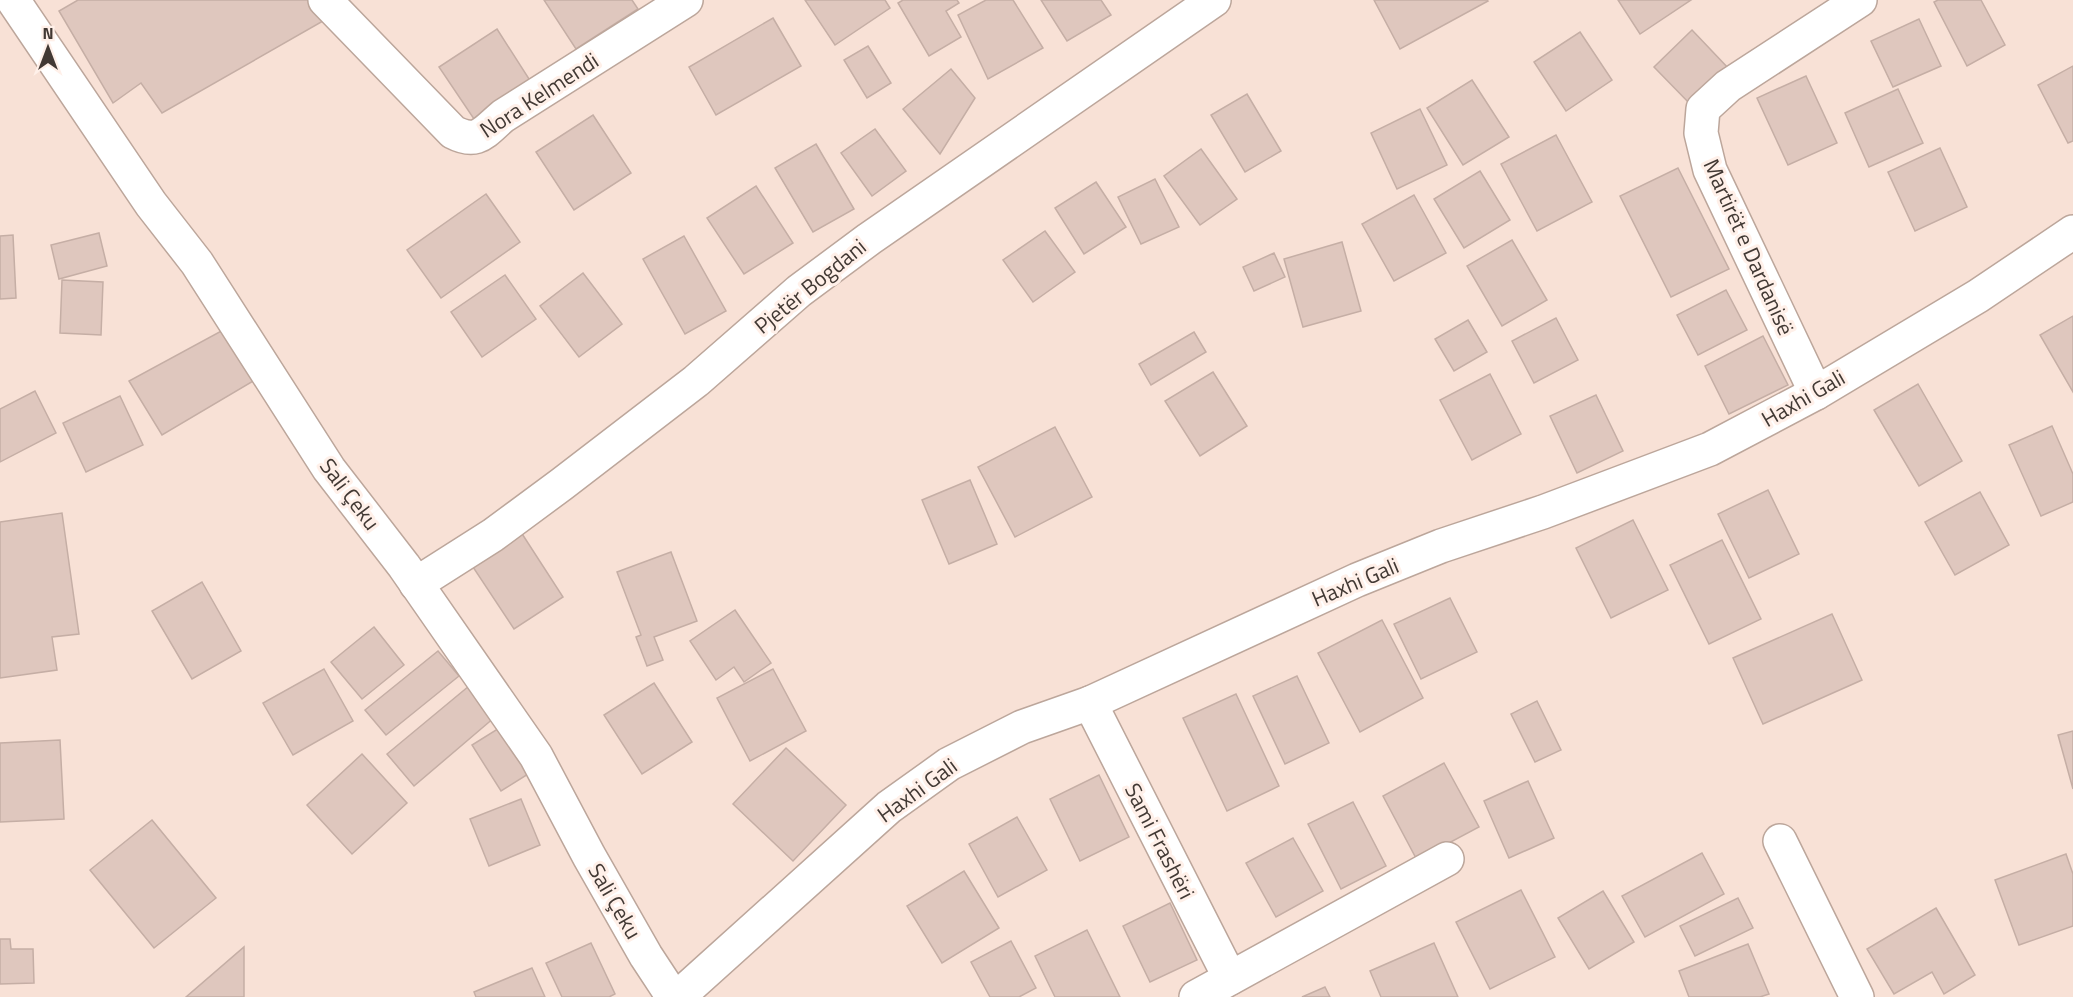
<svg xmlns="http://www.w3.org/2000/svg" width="2073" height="997" font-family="'Titillium Web',sans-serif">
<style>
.building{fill:#dfc7be;stroke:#c5aea5;stroke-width:1.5}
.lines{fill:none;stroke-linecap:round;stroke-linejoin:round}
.minor-casing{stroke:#bca69b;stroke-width:36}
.minor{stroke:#fff;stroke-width:33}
.labels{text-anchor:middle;stroke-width:6;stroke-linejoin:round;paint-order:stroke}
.street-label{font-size:22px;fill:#423934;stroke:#fff0e9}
</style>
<rect width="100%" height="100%" fill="#f8e1d6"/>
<g class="building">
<path d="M 78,0 L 308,0 L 323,21 L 162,113 L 141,83 L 113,103 L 59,11 Z"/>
<path d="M 544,0 L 632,0 L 638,9 L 576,49 Z"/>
<path d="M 805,0 L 885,0 L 890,8 L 835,45 Z"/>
<path d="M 903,0 L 957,0 L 959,3 L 946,11 L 961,37 L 929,56 L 898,3 Z"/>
<path d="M 986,0 L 1013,0 L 1043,48 L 988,79 L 958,15 Z"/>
<path d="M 1041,0 L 1101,0 L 1111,15 L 1067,41 Z"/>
<path d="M 1374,0 L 1487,0 L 1488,1 L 1400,49 Z"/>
<path d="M 1618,0 L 1691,0 L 1640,34 Z"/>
<path d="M 1938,0 L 1981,0 L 2005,45 L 1967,66 L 1934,2 Z"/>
<path d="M 773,18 L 801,66 L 716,115 L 689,67 Z"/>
<path d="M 1919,19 L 1941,66 L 1893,87 L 1871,41 Z"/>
<path d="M 497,29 L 531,82 L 474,119 L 439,67 Z"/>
<path d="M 1692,30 L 1730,70 L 1692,106 L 1654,67 Z"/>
<path d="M 1580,32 L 1612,80 L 1566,111 L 1534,62 Z"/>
<path d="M 868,46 L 891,83 L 867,98 L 844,60 Z"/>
<path d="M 2073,66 L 2073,141 L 2068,143 L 2038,85 Z"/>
<path d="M 951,69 L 975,98 L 940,154 L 903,109 Z"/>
<path d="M 1806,76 L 1837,143 L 1788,165 L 1757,98 Z"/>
<path d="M 1472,80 L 1509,137 L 1463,165 L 1427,108 Z"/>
<path d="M 1898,89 L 1923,143 L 1869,167 L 1845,113 Z"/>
<path d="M 1247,94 L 1281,151 L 1245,172 L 1211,115 Z"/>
<path d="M 1420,109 L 1447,165 L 1397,189 L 1371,133 Z"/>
<path d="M 593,115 L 631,173 L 574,210 L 536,152 Z"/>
<path d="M 875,129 L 906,171 L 872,196 L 841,153 Z"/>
<path d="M 1556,135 L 1592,202 L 1537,231 L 1501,164 Z"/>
<path d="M 816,144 L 854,209 L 813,232 L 775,168 Z"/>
<path d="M 1940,148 L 1967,207 L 1915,231 L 1888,172 Z"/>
<path d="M 1201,149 L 1237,199 L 1200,225 L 1164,176 Z"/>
<path d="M 1678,168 L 1729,269 L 1671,297 L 1620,196 Z"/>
<path d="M 1480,171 L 1510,220 L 1464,248 L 1434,199 Z"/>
<path d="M 1155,179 L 1179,227 L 1141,244 L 1118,197 Z"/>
<path d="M 1096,182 L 1126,227 L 1084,254 L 1055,208 Z"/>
<path d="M 756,186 L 793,243 L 744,274 L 707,218 Z"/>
<path d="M 486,194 L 520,242 L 441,298 L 407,250 Z"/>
<path d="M 1414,195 L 1446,253 L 1394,281 L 1362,224 Z"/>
<path d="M 1045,231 L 1075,272 L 1033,302 L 1003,260 Z"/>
<path d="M 99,233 L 107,266 L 59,279 L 51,245 Z"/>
<path d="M 13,235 L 16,298 L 0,299 L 0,236 Z"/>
<path d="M 684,236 L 726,311 L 685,334 L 643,259 Z"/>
<path d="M 1512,240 L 1547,300 L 1502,326 L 1467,266 Z"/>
<path d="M 1342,242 L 1361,311 L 1303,327 L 1284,259 Z"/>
<path d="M 1274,253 L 1285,277 L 1254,291 L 1243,267 Z"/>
<path d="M 583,273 L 622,324 L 579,357 L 540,306 Z"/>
<path d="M 505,275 L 536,319 L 482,357 L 451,312 Z"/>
<path d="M 62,280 L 103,282 L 101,335 L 60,333 Z"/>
<path d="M 1726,290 L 1747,330 L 1698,355 L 1677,315 Z"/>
<path d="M 2073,316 L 2073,392 L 2040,335 Z"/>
<path d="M 1556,318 L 1578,360 L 1534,383 L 1512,341 Z"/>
<path d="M 1468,320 L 1487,352 L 1454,371 L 1435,339 Z"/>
<path d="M 225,329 L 255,380 L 162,435 L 129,381 Z"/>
<path d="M 1194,332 L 1206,352 L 1151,385 L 1139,364 Z"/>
<path d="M 1763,336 L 1788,385 L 1729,414 L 1705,366 Z"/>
<path d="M 1213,372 L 1247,426 L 1200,456 L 1165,401 Z"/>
<path d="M 1490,374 L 1521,434 L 1472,460 L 1440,400 Z"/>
<path d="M 1918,384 L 1962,461 L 1919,486 L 1874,410 Z"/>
<path d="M 35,391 L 56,433 L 0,462 L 0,409 Z"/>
<path d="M 1596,395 L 1623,451 L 1577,473 L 1550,416 Z"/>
<path d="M 120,396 L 143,445 L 86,472 L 63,423 Z"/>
<path d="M 2052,426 L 2073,474 L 2073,502 L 2041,516 L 2009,445 Z"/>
<path d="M 1055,427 L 1092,497 L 1015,537 L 978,467 Z"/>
<path d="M 970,480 L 997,544 L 949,564 L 922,500 Z"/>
<path d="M 1768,490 L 1799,554 L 1749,578 L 1718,514 Z"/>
<path d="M 1980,492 L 2009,545 L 1955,575 L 1925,522 Z"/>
<path d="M 62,513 L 79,634 L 52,637 L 57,670 L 0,678 L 0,522 Z"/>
<path d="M 1633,520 L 1668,590 L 1611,618 L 1576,548 Z"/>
<path d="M 517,526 L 563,597 L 514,629 L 467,558 Z"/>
<path d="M 1722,540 L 1761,619 L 1709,644 L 1670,565 Z"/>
<path d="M 671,552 L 697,621 L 654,637 L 663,660 L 647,666 L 636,637 L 641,635 L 617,572 Z"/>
<path d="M 202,582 L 241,651 L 192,679 L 152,611 Z"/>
<path d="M 1450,598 L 1477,652 L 1421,679 L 1394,624 Z"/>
<path d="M 735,610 L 771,663 L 744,682 L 734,667 L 716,680 L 690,641 Z"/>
<path d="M 1832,614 L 1862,680 L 1763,724 L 1733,658 Z"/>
<path d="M 1382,620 L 1423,698 L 1360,732 L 1318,653 Z"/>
<path d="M 374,627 L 404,665 L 362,699 L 331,662 Z"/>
<path d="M 438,651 L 459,676 L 386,735 L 365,710 Z"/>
<path d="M 324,669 L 353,721 L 293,755 L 263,703 Z"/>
<path d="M 773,669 L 806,731 L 750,761 L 717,698 Z"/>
<path d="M 1297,676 L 1329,743 L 1285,764 L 1253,696 Z"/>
<path d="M 654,683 L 692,742 L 642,774 L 604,715 Z"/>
<path d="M 469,686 L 495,717 L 414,786 L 387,754 Z"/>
<path d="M 1236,694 L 1279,786 L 1227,811 L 1183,718 Z"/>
<path d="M 1537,701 L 1561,750 L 1535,762 L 1511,714 Z"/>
<path d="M 504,725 L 533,771 L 501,791 L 472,745 Z"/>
<path d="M 2073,731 L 2073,789 L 2058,735 Z"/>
<path d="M 60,740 L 64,819 L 0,822 L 0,743 Z"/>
<path d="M 786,748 L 846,805 L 793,861 L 733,804 Z"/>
<path d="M 362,754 L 407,803 L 352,854 L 307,805 Z"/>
<path d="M 1444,763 L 1479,827 L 1417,860 L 1383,796 Z"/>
<path d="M 1099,775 L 1129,837 L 1080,861 L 1050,799 Z"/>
<path d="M 1528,781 L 1554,838 L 1509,858 L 1484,801 Z"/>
<path d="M 521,799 L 540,845 L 489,866 L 470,819 Z"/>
<path d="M 1353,802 L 1386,866 L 1341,889 L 1308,824 Z"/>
<path d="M 1017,817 L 1047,870 L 998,897 L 969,844 Z"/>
<path d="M 152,820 L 216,898 L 154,948 L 90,870 Z"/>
<path d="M 1293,838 L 1323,891 L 1276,917 L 1246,863 Z"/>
<path d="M 1702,853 L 1724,894 L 1645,937 L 1622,896 Z"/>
<path d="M 2066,854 L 2073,874 L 2073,926 L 2019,945 L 1995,880 Z"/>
<path d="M 964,871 L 999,928 L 942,963 L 907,906 Z"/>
<path d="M 1521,890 L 1555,957 L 1490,989 L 1456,922 Z"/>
<path d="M 1603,891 L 1634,942 L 1589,969 L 1558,918 Z"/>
<path d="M 1738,898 L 1753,928 L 1695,956 L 1680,926 Z"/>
<path d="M 1170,903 L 1197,960 L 1150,982 L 1123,926 Z"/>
<path d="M 1936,908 L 1975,975 L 1944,994 L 1932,972 L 1894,994 L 1867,949 Z"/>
<path d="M 1087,930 L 1120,997 L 1055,997 L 1035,956 Z"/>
<path d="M 0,939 L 10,939 L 11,949 L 33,949 L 34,983 L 0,984 Z"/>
<path d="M 1011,941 L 1036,988 L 1019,997 L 990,997 L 971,962 Z"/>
<path d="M 591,943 L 615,994 L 609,997 L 562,997 L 546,963 Z"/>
<path d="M 1434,943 L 1458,997 L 1381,997 L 1370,971 Z"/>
<path d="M 1748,944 L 1769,994 L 1760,997 L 1689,997 L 1679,971 Z"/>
<path d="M 244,947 L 244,997 L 186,997 Z"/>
<path d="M 532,968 L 545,997 L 476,997 L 474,992 Z"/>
<path d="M 1325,987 L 1330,997 L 1302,997 Z"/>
</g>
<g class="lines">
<defs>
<g id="minor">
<path d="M 13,0 L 151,204 L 197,263 L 329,469 L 404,566 L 536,756 L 589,856 L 646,956 L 673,997"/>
<path d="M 325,0 L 453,132 C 478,145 484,132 503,116 L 686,0"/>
<path d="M 1816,393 L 1710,170 L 1701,133 L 1703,109 L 1728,86 L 1860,0"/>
<path d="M 416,584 L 493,535 L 562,484 L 696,381 L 799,291 L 869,239 L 1214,0"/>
<path d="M 1090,703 L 1230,978"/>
<path d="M 1780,841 L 1857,997"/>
<path d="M 678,997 L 889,807 L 949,764 L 1022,727 L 1090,703 L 1357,580 L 1441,546 L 1543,512 L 1710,449 L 1816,393 L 1978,296 L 2073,232"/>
<path d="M 1196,997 L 1447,859"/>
</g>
</defs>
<use href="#minor" class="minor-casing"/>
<use href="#minor" class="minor"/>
</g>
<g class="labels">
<g class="street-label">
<text transform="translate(539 95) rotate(-33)" y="8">Nora Kelmendi</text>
<text transform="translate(1749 247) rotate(66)" y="8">Martirët e Dardanisë</text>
<text transform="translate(810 286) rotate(-39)" y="8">Pjetër Bogdani</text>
<text transform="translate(1803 398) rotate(-30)" y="8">Haxhi Gali</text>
<text transform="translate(350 494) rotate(53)" y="8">Sali Çeku</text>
<text transform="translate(1355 582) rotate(-23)" y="8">Haxhi Gali</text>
<text transform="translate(917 790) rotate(-36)" y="8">Haxhi Gali</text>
<text transform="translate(1160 841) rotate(63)" y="8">Sami Frashëri</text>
<text transform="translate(615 901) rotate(60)" y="8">Sali Çeku</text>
</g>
</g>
<g transform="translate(48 48)" stroke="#fff0e9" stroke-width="4.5" paint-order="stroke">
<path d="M0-4.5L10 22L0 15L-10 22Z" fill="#423934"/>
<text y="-9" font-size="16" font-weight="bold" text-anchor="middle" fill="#423934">N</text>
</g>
</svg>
